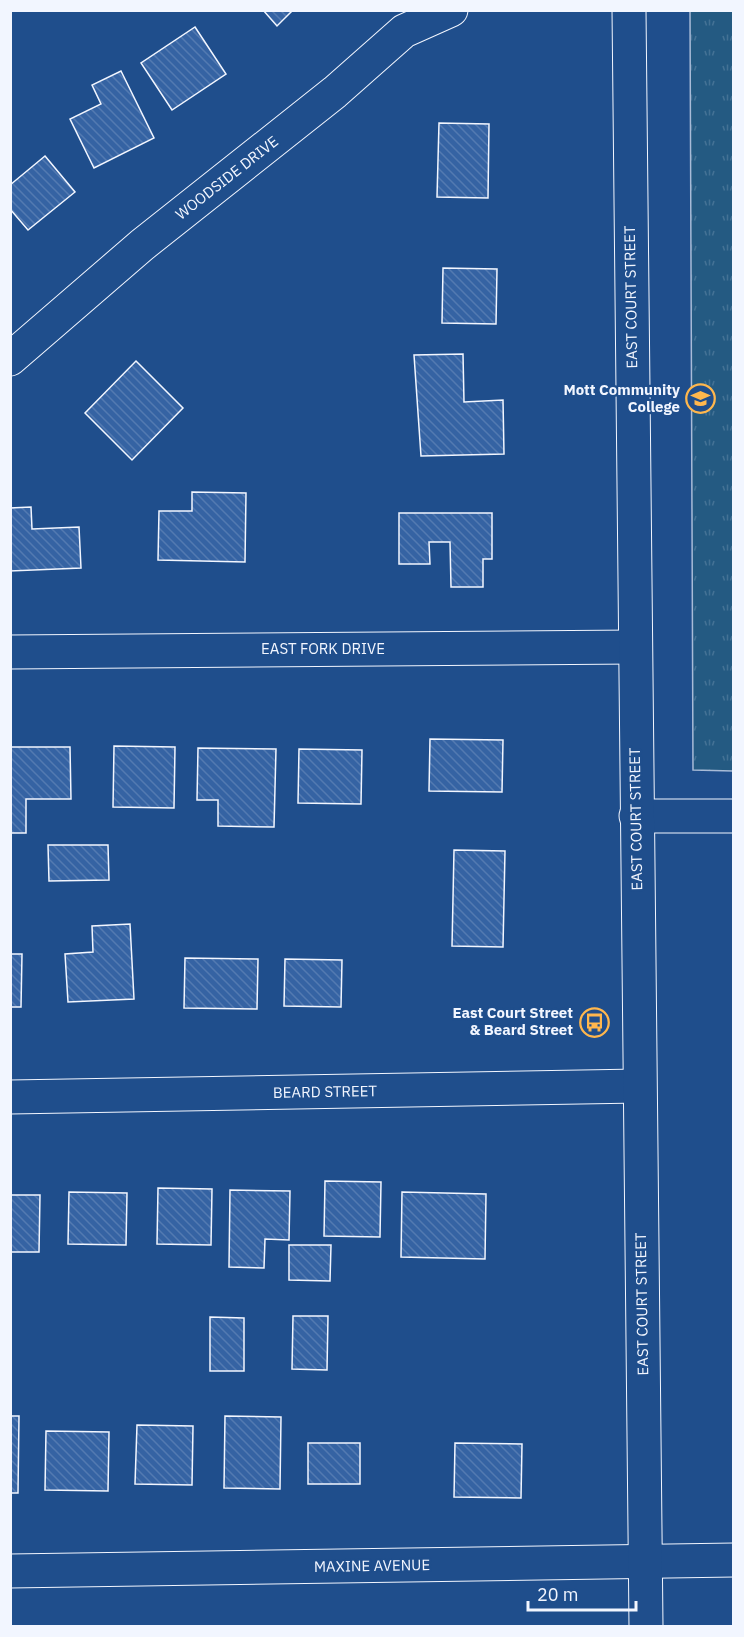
<svg xmlns="http://www.w3.org/2000/svg" width="744" height="1637" font-family="'IBM Plex Sans',sans-serif">
<style>
.grass{fill:url(#grass-tufts);stroke:#a8bbd7;stroke-width:1.5}
.building{fill:url(#building-back-hatch);stroke:#f2f6ff;stroke-width:1.5}
.lines{fill:none;stroke-linecap:round;stroke-linejoin:round}
.minor-casing{stroke:#f2f6ff;stroke-width:35}
.major-casing{stroke:#f2f6ff;stroke-width:35}
.minor{stroke:#1f4e8c;stroke-width:33}
.major{stroke:#1f4e8c;stroke-width:33}
.labels{text-anchor:middle;stroke-width:4.5;stroke-linejoin:round;paint-order:stroke}
.street-label{font-size:15px;fill:#f2f6ff;stroke:#1f4e8c}
.poi-label{font-size:15px;font-weight:bold;fill:#f2f6ff;stroke:#1f4e8c;text-anchor:end}
</style>
<defs>
<pattern id="grass-tufts" width="24" height="20" patternUnits="userSpaceOnUse" patternTransform="scale(1.5)"><rect width="24" height="20" fill="#245a82"/><path d="M3 7l-1-3M5 7V3M7 7l1-3M15 17l-1-3M17 17v-4M19 17l1-3" fill="none" stroke="#447295"/></pattern>
<pattern id="building-back-hatch" width="6" height="6" patternUnits="userSpaceOnUse" patternTransform="scale(1.5)"><rect width="6" height="6" fill="#3563a3"/><path d="M-1 5l2 2M0 0l6 6M5-1l2 2" fill="none" stroke="#537ab1"/></pattern>
</defs>
<rect width="100%" height="100%" fill="#1f4e8c"/>
<path class="grass" d="M 690,11 L 733,11 L 733,771 L 693,770 Z"/>
<g class="building">
<path d="M 263,10 L 293,10 L 277,26 Z"/>
<path d="M 195,27 L 226,74 L 172,110 L 141,63 Z"/>
<path d="M 121,71 L 154,138 L 94,168 L 70,119 L 101,104 L 92,85 Z"/>
<path d="M 439,123 L 489,124 L 488,198 L 437,197 Z"/>
<path d="M 45,156 L 75,192 L 28,230 L 10,209 L 10,185 Z"/>
<path d="M 443,268 L 497,269 L 496,324 L 442,323 Z"/>
<path d="M 463,354 L 464,402 L 503,400 L 504,454 L 421,456 L 414,355 Z"/>
<path d="M 136,361 L 183,408 L 132,460 L 85,413 Z"/>
<path d="M 192,492 L 246,493 L 245,562 L 158,560 L 159,511 L 192,511 Z"/>
<path d="M 31,507 L 32,529 L 79,527 L 81,568 L 10,571 L 10,508 Z"/>
<path d="M 399,513 L 492,513 L 492,559 L 483,559 L 483,587 L 451,587 L 450,542 L 429,542 L 430,564 L 399,564 Z"/>
<path d="M 430,739 L 503,740 L 502,792 L 429,791 Z"/>
<path d="M 114,746 L 175,747 L 174,808 L 113,807 Z"/>
<path d="M 10,747 L 70,747 L 71,799 L 26,799 L 26,833 L 10,833 Z"/>
<path d="M 198,748 L 276,749 L 274,827 L 218,826 L 218,800 L 197,800 Z"/>
<path d="M 299,749 L 362,750 L 361,804 L 298,803 Z"/>
<path d="M 48,845 L 108,845 L 109,880 L 49,881 Z"/>
<path d="M 454,850 L 505,851 L 503,947 L 452,946 Z"/>
<path d="M 130,924 L 134,999 L 68,1002 L 65,954 L 93,952 L 92,926 Z"/>
<path d="M 10,954 L 22,954 L 21,1007 L 10,1007 Z"/>
<path d="M 185,958 L 258,959 L 257,1009 L 184,1008 Z"/>
<path d="M 285,959 L 342,960 L 341,1007 L 284,1006 Z"/>
<path d="M 325,1181 L 381,1182 L 380,1237 L 324,1236 Z"/>
<path d="M 158,1188 L 212,1189 L 211,1245 L 157,1244 Z"/>
<path d="M 230,1190 L 290,1191 L 289,1240 L 265,1239 L 264,1268 L 229,1267 Z"/>
<path d="M 69,1192 L 127,1193 L 126,1245 L 68,1244 Z"/>
<path d="M 402,1192 L 486,1194 L 485,1259 L 401,1257 Z"/>
<path d="M 10,1195 L 40,1195 L 39,1252 L 10,1252 Z"/>
<path d="M 289,1245 L 331,1245 L 330,1281 L 289,1280 Z"/>
<path d="M 293,1316 L 328,1316 L 327,1370 L 292,1369 Z"/>
<path d="M 210,1317 L 244,1318 L 244,1371 L 210,1371 Z"/>
<path d="M 10,1416 L 19,1416 L 18,1493 L 10,1493 Z"/>
<path d="M 225,1416 L 281,1417 L 280,1489 L 224,1488 Z"/>
<path d="M 137,1425 L 193,1426 L 192,1485 L 135,1484 Z"/>
<path d="M 46,1431 L 109,1432 L 108,1491 L 45,1490 Z"/>
<rect x="308" y="1443" width="52" height="41"/>
<path d="M 455,1443 L 522,1444 L 521,1498 L 454,1497 Z"/>
</g>
<g class="lines">
<defs>
<g id="minor">
<path d="M 10,359 L 142,245 L 335,92 L 404,31 L 451,10"/>
<path d="M 10,652 L 635,647"/>
<path d="M 636,816 L 734,816"/>
<path d="M 10,1097 L 639,1086"/>
<path d="M 10,1571 L 734,1560"/>
</g>
<path id="major" d="M 629,10 L 646,1626"/>
</defs>
<use href="#minor" class="minor-casing"/>
<use href="#major" class="major-casing"/>
<use href="#minor" class="minor"/>
<use href="#major" class="major"/>
</g>
<defs>
<symbol id="university-ring" viewBox="-11 -11 22 22"><circle r="9.5" fill="#1f4e8c" stroke="#ffb74d" stroke-width="1.5"/><path d="M0-5L7-2L0 1L-7-2ZM-4 1L0 2.5L4 1V4Q0 6-4 4Z" fill="#ffb74d"/></symbol>
<symbol id="bus-ring" viewBox="-11 -11 22 22"><circle r="9.5" fill="#1f4e8c" stroke="#ffb74d" stroke-width="1.5"/><path d="M-5-6H5V4H4V6H2V4H-2V6H-4V4H-5ZM-3.5-4V0h7V-4ZM-3.5 1.2v1.5H-2V1.2ZM2 1.2v1.5H3.5V1.2Z" fill="#ffb74d"/></symbol>
</defs>
<g fill-rule="evenodd">
<use href="#university-ring" x="684" y="382" width="33" height="33"/>
<use href="#bus-ring" x="578" y="1006" width="33" height="33"/>
</g>
<g class="labels">
<g class="street-label">
<text transform="translate(227 178) rotate(-38)" y="5">WOODSIDE DRIVE</text>
<text transform="translate(631 297) rotate(-91)" y="5">EAST COURT STREET</text>
<text x="323" y="654">EAST FORK DRIVE</text>
<text transform="translate(636 819) rotate(-91)" y="5">EAST COURT STREET</text>
<text transform="translate(325 1092) rotate(-1)" y="5">BEARD STREET</text>
<text transform="translate(642 1304) rotate(-91)" y="5">EAST COURT STREET</text>
<text transform="translate(372 1566) rotate(-1)" y="5">MAXINE AVENUE</text>
</g>
<g class="poi-label">
<text x="680" y="395">Mott Community<tspan x="680" dy="17">College</tspan></text>
<text x="573" y="1018">East Court Street<tspan x="573" dy="17">&amp; Beard Street</tspan></text>
</g>
</g>
<rect width="744" height="1637" fill="none" stroke="#f2f6ff" stroke-width="24"/>
<path d="M528 1601v9h108v-9" fill="none" stroke="#f2f6ff" stroke-width="3"/>
<text x="537" y="1601" font-size="18" fill="#f2f6ff" stroke="#1f4e8c" stroke-width="4.5" paint-order="stroke">20 m</text>
</svg>
